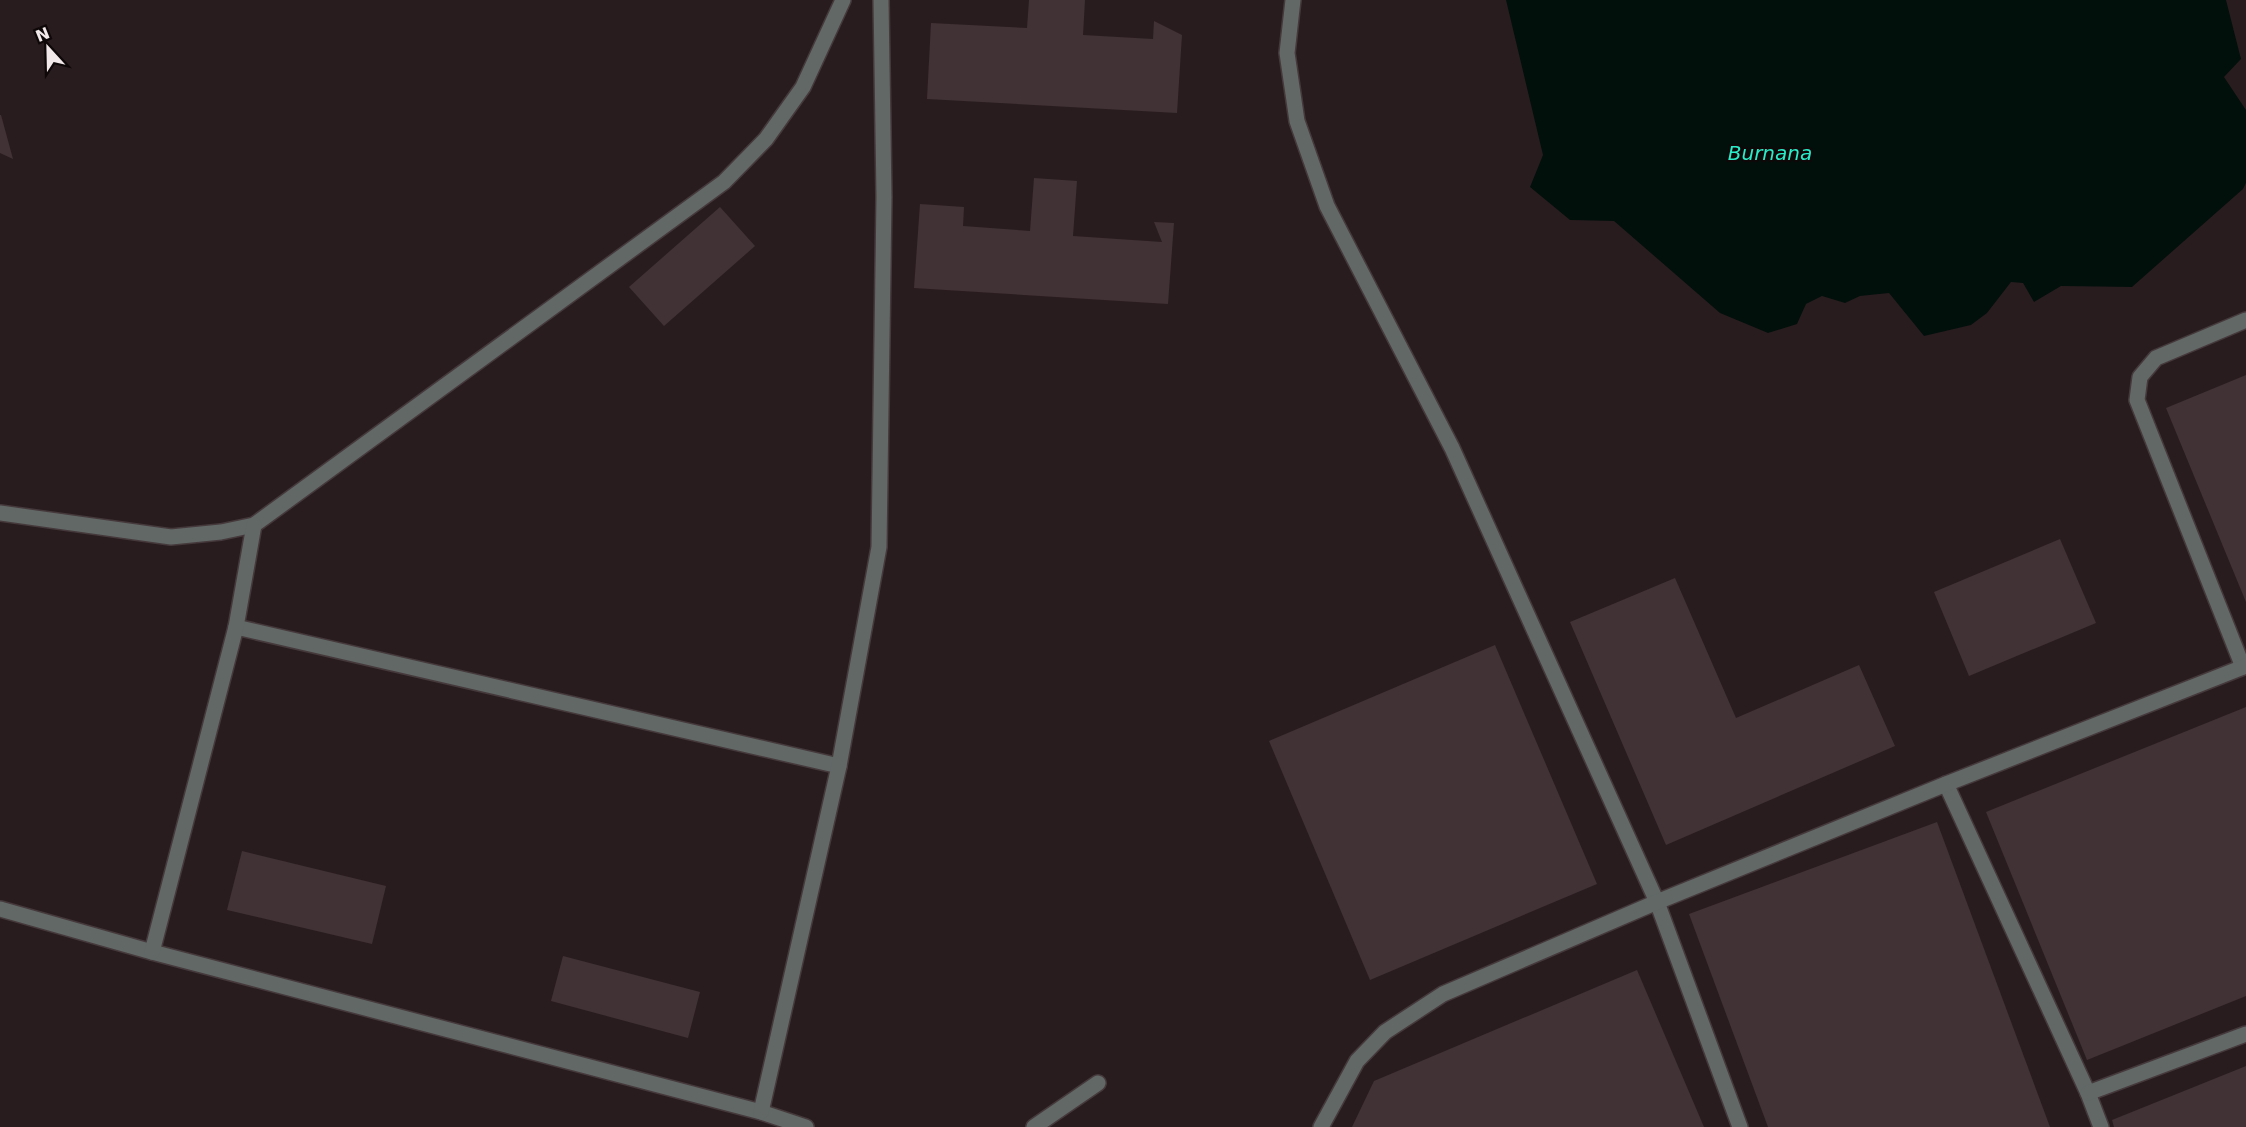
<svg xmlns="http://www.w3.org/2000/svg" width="2246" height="1127" font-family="'DejaVu Sans',sans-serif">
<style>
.water{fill:#02100c}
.building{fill:#403235}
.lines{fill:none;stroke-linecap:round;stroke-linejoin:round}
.service-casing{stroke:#45393c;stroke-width:18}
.minor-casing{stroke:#45393c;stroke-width:18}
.service{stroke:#616866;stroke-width:15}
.minor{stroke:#616866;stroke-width:15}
.labels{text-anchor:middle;stroke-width:4.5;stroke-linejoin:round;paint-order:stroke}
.water-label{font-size:20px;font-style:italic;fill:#29ecc8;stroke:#0e0809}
</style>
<rect width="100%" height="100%" fill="#291c1f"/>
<path class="water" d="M 1506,0 L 2226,0 L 2241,59 L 2224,77 L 2246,110 L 2246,183 L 2243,189 L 2132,287 L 2061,286 L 2034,302 L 2023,283 L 2011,282 L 1987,313 L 1971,325 L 1924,336 L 1889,293 L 1860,296 L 1845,303 L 1822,296 L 1806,304 L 1797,324 L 1768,333 L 1720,313 L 1614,221 L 1570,220 L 1530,187 L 1543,155 Z"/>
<g class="building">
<path d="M 1029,0 L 1085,0 L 1083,35 L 1153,39 L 1154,21 L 1182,35 L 1177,113 L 927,99 L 931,23 L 1027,28 Z"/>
<path d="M 0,115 L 1,115 L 13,159 L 0,153 Z"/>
<path d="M 1034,178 L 1077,181 L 1073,236 L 1162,242 L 1154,222 L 1174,223 L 1168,304 L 914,288 L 920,204 L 964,207 L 963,226 L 1030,231 Z"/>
<path d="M 720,207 L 755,246 L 664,326 L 629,287 Z"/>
<path d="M 2246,375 L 2246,602 L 2166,408 Z"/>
<path d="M 2060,539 L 2096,623 L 1969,676 L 1934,592 Z"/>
<path d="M 1675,578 L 1736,718 L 1859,665 L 1895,746 L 1666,845 L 1570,622 Z"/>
<path d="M 1495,645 L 1597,884 L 1370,980 L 1269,741 Z"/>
<path d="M 2246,707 L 2246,996 L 2087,1060 L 1986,812 Z"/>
<path d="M 1937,822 L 2050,1127 L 1768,1127 L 1689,914 Z"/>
<path d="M 242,851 L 386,886 L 372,944 L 227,910 Z"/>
<path d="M 563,956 L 700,992 L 688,1038 L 551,1001 Z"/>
<path d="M 1637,970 L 1704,1127 L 1352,1127 L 1374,1081 Z"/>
<path d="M 2246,1066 L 2246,1127 L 2114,1127 L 2112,1120 Z"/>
</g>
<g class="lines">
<defs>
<g id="service">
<path d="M 0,513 L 171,537 L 221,532 L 254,525 L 724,182 L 766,139 L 803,87 L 843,0"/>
<path d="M 236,627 L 839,766"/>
<path d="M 0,909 L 152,952 L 761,1112 L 806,1127"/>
<path d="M 152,952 L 236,627 L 254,525"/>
<path d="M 761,1112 L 839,766 L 879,547 L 884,197 L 881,0"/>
<path d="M 1034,1127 L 1098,1083"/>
</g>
<g id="minor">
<path d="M 1293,0 L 1287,53 L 1297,121 L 1327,206 L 1452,448 L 1657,902 L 1740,1127"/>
<path d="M 2243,667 L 2137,400 L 2140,377 L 2156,358 L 2246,320"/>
<path d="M 1946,784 L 2088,1093 L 2101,1127"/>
<path d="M 2088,1093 L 2246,1034"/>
<path d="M 1321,1127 L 1357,1061 L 1385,1032 L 1443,994 L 1657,902 L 1946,784 L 2246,666"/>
</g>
</defs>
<use href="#service" class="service-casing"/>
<use href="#minor" class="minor-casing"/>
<use href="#service" class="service"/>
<use href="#minor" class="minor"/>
</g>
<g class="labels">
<g class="water-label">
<text x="1770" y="160">Burnana</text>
</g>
</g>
<g transform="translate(48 48) rotate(338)" stroke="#0e0809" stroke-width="4.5" paint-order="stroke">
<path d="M0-4.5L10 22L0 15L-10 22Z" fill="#f2e9eb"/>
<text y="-9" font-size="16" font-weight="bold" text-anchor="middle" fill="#f2e9eb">N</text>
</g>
</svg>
